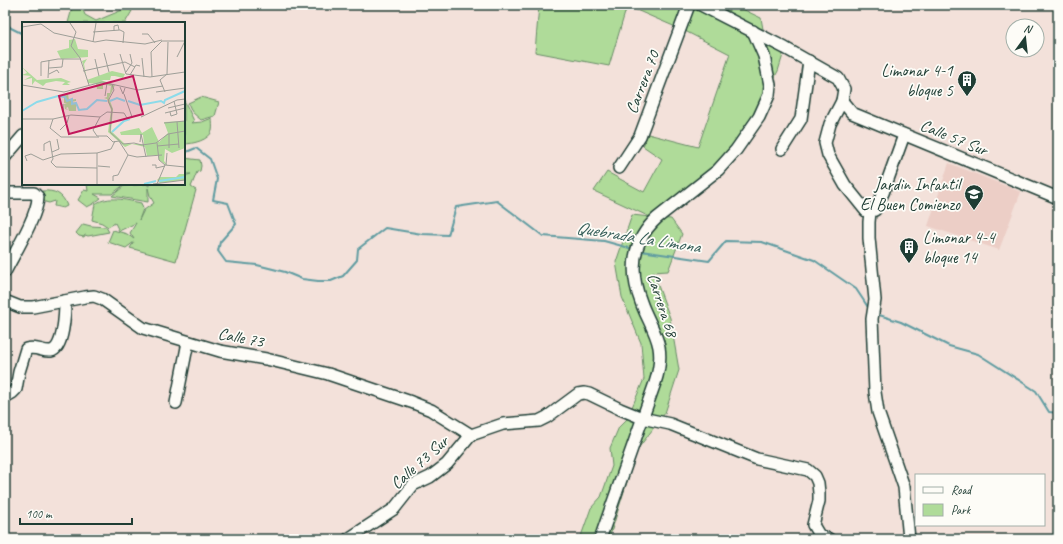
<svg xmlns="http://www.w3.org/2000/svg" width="1063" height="544" font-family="Caveat,sans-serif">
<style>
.built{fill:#eccec6}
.green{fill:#afdb99;stroke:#678c66}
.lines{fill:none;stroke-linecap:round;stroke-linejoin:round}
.stream{stroke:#609ca1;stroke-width:2}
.minor-casing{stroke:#1f3d34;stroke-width:14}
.minor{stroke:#fdfcf7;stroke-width:11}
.labels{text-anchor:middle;stroke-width:3.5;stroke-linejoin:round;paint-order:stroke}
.poi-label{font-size:17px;fill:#1f3d34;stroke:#fdfcf7;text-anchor:end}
.street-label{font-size:17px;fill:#1f3d34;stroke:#fdfcf7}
.water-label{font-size:18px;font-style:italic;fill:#355d58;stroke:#fdfcf7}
.inset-river{fill:none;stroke:#8cdbea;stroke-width:2}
.inset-road{fill:none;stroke:#9e9f98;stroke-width:1}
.view{fill:#c2185b;fill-opacity:0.15;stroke:#c2185b;stroke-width:2}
.inset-edge{fill:none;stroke:#1f3d34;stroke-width:2}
</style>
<rect width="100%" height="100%" fill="#f3e1da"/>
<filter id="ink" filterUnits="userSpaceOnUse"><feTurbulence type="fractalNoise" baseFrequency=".025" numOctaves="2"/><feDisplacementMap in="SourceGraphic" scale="8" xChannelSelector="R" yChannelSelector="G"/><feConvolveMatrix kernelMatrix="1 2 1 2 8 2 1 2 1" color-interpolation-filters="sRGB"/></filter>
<g filter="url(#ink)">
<path class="built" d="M 949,163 L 1021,192 L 999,250 L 928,226 Z"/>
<g class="green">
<path d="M 73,5 L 81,5 L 85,15 L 96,21 L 127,8 L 132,11 L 125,23 L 68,23 Z"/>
<path d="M 539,5 L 734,5 L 761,18 L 763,29 L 783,55 L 778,71 L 755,115 L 718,164 L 655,218 L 671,219 L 682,234 L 668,271 L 653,272 L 670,318 L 679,370 L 665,413 L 637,450 L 609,539 L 580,539 L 591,508 L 601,497 L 612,466 L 610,448 L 619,427 L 627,419 L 644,379 L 641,343 L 622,297 L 616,262 L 632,215 L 650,217 L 594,191 L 607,172 L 644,192 L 662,159 L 643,146 L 648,134 L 698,147 L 730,54 L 685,31 L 627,6 L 609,66 L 535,52 Z"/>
<path d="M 201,97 L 219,102 L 215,116 L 201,120 L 192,112 L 188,103 Z"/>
<path d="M 184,100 L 194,121 L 191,123 L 202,122 L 212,118 C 212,122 213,127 212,131 C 209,140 193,144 184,144 Z"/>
<path d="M 184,158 L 200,160 L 201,166 L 200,171 L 197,172 L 191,187 L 196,190 L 176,261 L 130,248 L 134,242 L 126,248 L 108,242 L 113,230 L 127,234 L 134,239 L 130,233 L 136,223 L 119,231 L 115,223 L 108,227 L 102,223 L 92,220 L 95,204 C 109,195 125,200 141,203 L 143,209 L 139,220 L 144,210 L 154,203 L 150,196 L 148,188 L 148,202 L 112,196 L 124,186 L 148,184 L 148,186 L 152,184 L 184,184 L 184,176 L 191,174 L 184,174 Z"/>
<path d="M 87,184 L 125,184 L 112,194 L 94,194 L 101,198 L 93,204 L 87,207 L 78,200 L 84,190 L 88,191 Z"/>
<path d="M 42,191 C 55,190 63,194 67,206 L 63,208 L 54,206 L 55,201 L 49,203 L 45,202 L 40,194 Z"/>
<path d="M 83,224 L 91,226 L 106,227 L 109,232 L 88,236 L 85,235 L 84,237 L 79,236 L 76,233 Z"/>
</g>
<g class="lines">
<g class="stream">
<path d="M 5,22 L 11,28 L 23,34"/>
<path d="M 184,153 L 196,148 L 210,159 L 217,179 L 213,200 L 228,203 L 236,224 L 220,242 L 218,251 L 226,262 L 257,265 L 285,272 L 302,279 L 318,281 L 331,281 L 343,276 L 357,260 L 358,249 L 385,228 L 422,234 L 448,235 L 456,207 L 497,201 L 543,236 L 604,241 L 633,249"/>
<path d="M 641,251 L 709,261 L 726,241 L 762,242 L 814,260 L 856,289 L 864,301 L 869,309"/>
<path d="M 876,314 L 901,322 L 949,346 L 978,354 L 1036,391 L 1049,412 L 1058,413"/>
</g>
<defs>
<g id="minor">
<path d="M 701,5 L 785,48 L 838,78 L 844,89 L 842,101 L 830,124 L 825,143 L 828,155 L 845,185 L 866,211 L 870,212 L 875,210 L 883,193 L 904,135"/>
<path d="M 842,101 L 852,113 L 1058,198"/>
<path d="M 782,149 L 801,119 L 809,61"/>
<path d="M 5,157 L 23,136"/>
<path d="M 619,168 L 640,136 L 689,5"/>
<path d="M 5,193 L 34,193 L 38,197 C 38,215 14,254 5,272"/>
<path d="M 870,212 L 869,222 L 869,238 L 875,300 L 872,319 L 875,392 L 878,412 L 904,487 L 909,539"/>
<path d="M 5,301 L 20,307 L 33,307 L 85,297 L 94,296 L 102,299 L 143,328 L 220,351 L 266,359 L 328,374 L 411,402 L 431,410 L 471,435"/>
<path d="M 5,397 L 12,393 L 16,389 L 19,372 L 26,349 C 37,346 42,352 51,351 C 64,349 65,311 65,301"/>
<path d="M 176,403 L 188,342"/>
<path d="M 471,435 L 503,424 L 539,421 L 547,417 L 578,394 L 584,393 L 589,394 L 620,409 L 642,418 L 670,424 L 757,459 L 808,470 L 815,476 L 818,483 L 819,493 L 819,501 L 813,525 L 819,535 L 829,539"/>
<path d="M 348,539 L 394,509 L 413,485 L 430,477 L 447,464 L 471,435"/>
<path d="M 600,539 L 655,383 C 659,371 661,359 659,347 C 656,331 646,317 641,302 C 629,271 632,241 657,218 L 718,170 L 736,150 L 759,117 L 769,95 L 770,85 L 764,56 L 753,31"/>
</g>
</defs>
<use href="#minor" class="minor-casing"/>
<use href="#minor" class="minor"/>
</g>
</g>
<defs>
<symbol id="building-pin" viewBox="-11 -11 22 30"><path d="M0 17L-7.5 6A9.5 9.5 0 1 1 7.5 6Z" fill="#1f3d34" stroke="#fdfcf7"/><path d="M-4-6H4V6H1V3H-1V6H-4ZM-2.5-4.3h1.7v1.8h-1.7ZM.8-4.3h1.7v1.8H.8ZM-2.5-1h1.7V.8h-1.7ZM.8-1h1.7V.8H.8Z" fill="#fff"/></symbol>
<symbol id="school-pin" viewBox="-11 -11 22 30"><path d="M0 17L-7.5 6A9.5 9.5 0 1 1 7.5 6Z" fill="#1f3d34" stroke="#fdfcf7"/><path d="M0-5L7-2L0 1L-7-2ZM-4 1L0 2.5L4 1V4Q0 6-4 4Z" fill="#fff"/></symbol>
</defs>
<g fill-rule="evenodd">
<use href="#building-pin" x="956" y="69" width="22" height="30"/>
<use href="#school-pin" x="963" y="183" width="22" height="30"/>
<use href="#building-pin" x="898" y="236" width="22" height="30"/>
</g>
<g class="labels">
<g class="poi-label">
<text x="953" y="76">Limonar 4-1<tspan x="953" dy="20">bloque 5</tspan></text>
<text x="960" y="190">Jardin Infantil<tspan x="960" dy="20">El Buen Comienzo</tspan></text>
<text x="923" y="243" text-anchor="start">Limonar 4-4<tspan x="923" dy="20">bloque 14</tspan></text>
</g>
<g class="street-label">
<text transform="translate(642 82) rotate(-69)" y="6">Carrera 70</text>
<text transform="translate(954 137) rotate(22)" y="6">Calle 57 Sur</text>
<text transform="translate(663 305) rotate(72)" y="6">Carrera 68</text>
<text transform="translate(241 337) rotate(11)" y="6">Calle 73</text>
<text transform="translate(419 462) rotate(-42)" y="6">Calle 73 Sur</text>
</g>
<g class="water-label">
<text transform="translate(638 237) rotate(9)" y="6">Quebrada La Limona</text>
</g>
</g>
<g transform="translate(22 22)">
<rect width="163" height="163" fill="#f3e1da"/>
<path d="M 53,17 L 56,27 L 66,28 L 66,35 L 39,37 L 35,29 L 47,26 L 47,18 ZM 65,37 L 62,42 L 65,58 L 90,49 L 103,52 L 101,56 L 93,54 L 89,54 L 88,58 L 79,58 L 93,63 L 87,76 L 91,87 L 89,109 L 103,122 L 122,122 L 121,113 L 99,113 L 98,110 L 117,106 L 120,111 L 130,105 L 137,120 L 146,111 L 142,100 L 163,99 L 163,126 L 150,131 L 143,127 L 142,139 L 146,144 L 137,138 L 136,133 L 125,134 L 123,125 L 110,122 L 103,125 L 86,110 L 89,88 L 85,77 L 82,76 L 85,75 L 85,71 L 88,71 L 89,64 L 81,62 L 81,67 L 75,67 L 74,62 L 66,61 L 60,39 ZM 0,45 L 15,58 L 39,56 L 49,60 L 45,61 L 48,63 L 40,63 L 43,60 L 34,59 L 24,61 L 21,64 L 13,59 L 10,63 L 10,56 L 2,58 L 9,54 L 0,53 L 5,51 ZM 42,72 L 46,72 L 47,78 L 54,77 L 54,79 L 49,80 L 54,81 L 54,89 L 47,89 L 46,85 L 44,86 L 46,88 L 43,87 L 42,82 L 45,81 L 42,81 ZM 157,152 L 163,152 L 163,158 L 138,161 L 135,158 L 138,155 L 154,155 Z" fill="#afdb99"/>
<path class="inset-river" d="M 88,79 L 95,76 L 103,79M 106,79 L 118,83 L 139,79 L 142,81 L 143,78 L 163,69M 0,89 L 15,80 L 36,74 L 43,75 L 45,79 L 50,77 L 50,82 L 54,81 L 57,88 L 65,87 L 75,78 L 85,79M 90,110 L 102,99 L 108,97M 137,159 L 163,155M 122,162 L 134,159"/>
<path class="inset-road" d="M 48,1 L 54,10 L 49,24 L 58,36 L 67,63M 0,5 L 19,2 L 32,11 L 73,20 L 84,18 L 123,22 L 140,18M 92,9 L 92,4 L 96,3 L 97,8M 71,10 L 98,8 L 102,10 L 101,21M 120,12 L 126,12 L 133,21M 140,19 L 163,19M 71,20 L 74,1M 82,31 L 87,50M 98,32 L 104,52 L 128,55 L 163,50M 155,35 L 163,19M 120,36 L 122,55M 73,37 L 77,54M 27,46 L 40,45 L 41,37M 61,49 L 103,40 L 113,45M 104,50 L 110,41 L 108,32M 27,52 L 35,48 L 37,51M 108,53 L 114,43 L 118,44M 19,54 L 19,40 L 36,37 L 59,37M 130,55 L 129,30 L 140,19M 26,56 L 27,38M 90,62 L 92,68 L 86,79 L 90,87 L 88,110 L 101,122 L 112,121 L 120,123 L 134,121 L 146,112 L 163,109M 0,63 L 42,70 L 80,60 L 116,68 L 141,64M 98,65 L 101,72 L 103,66M 134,70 L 163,66M 143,70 L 138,58 L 145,52 L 146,20M 102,72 L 110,95 L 105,96 L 102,91 L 85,90 L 78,95 L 71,108 L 75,114 L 85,114 L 91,120 L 97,119 L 106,133M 83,74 L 85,61M 41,82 L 42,95M 146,86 L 163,82M 148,90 L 149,94 L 155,92 L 152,79M 143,91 L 163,86M 119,95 L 155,78 L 163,77M 0,97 L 31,97 L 49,93 L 78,95M 31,97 L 28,106 L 39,115 L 77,115M 155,100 L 157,126M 142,101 L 163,99M 38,108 L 45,101 L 47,94M 147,112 L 147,126M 118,120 L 119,112 L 124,135M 135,121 L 137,138 L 143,143M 135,124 L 157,122M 22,129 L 22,122 L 28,119 L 31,137 L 29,140 L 34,145 L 75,146M 30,130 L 37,127 L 35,117M 106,133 L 115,135 L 140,133M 5,139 L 3,134 L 9,132 L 21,138 L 39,132 L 75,131 L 89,127 L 93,119M 130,143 L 134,143 L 134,146 L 143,144M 143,143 L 163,145M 144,143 L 145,131M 76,144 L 88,145M 91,159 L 91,154 L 96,153 L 106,133M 75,162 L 75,131M 131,162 L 163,158M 135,162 L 143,143"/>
<path class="view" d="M 111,54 L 121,92 L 47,112 L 37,74 Z"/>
<rect width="163" height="163" class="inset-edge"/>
</g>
<rect width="1063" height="544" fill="none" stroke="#fdfcf7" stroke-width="20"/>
<rect x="10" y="10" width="1043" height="524" fill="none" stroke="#1f3d34" stroke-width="1.5" filter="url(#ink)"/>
<rect x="915" y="474" width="130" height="52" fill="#fdfcf7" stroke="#a4b0a9"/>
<rect x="923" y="487" width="20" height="6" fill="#fdfcf7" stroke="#a4b0a9"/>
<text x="951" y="494" font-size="12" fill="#1f3d34">Road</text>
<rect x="923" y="504" width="20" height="12" fill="#afdb99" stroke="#a4b0a9"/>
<text x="951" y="514" font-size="12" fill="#1f3d34">Park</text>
<g transform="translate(1025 38) rotate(15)"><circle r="19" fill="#fdfcf7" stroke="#a4b0a9"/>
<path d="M0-3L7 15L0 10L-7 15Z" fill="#1f3d34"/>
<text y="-6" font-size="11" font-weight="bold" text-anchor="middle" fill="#1f3d34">N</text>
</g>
<path d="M20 518v6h112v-6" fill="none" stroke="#1f3d34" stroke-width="2"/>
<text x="26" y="518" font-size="12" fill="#1f3d34" stroke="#fdfcf7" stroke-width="3" paint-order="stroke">100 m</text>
</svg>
